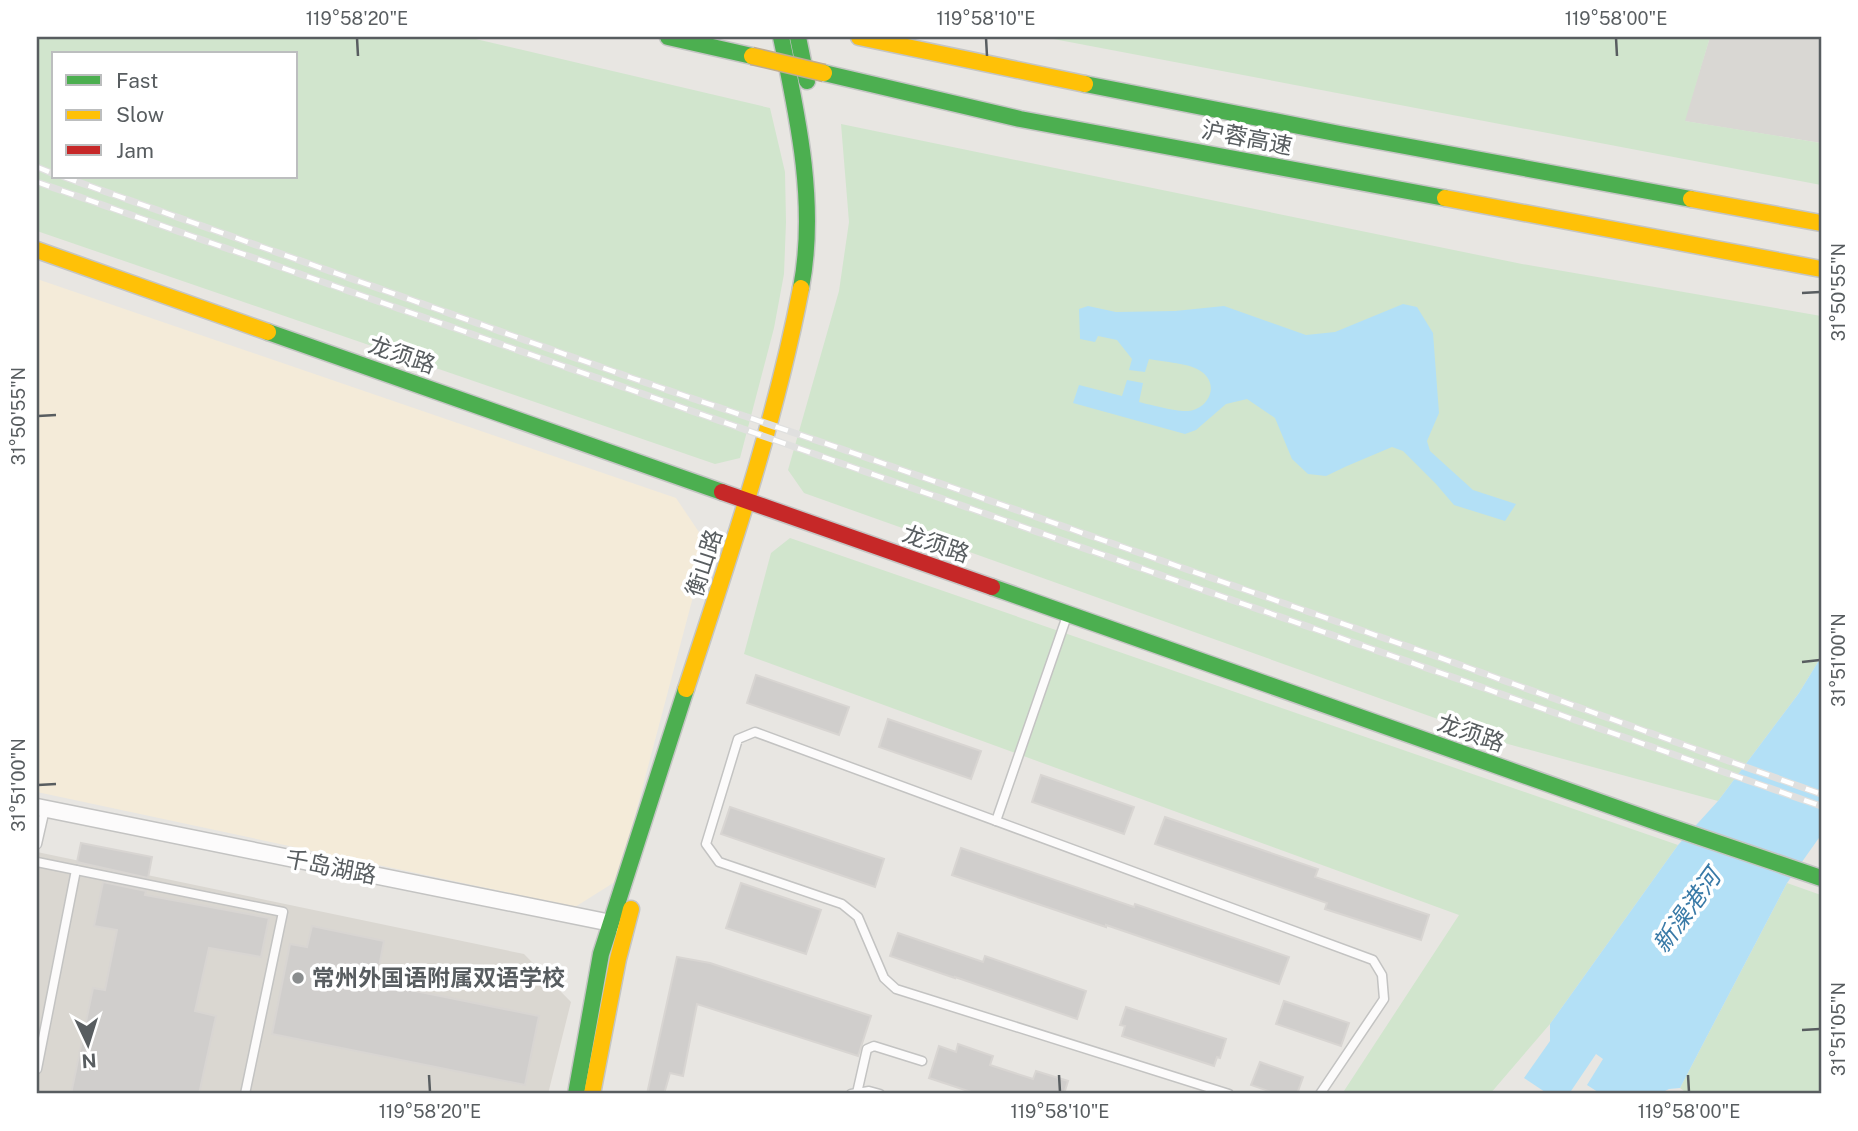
<svg xmlns="http://www.w3.org/2000/svg" width="1858" height="1131" font-family="'Public Sans','Noto Sans SC',sans-serif">
<style>
.commercial{fill:#f4ebd9}
.industrial{fill:#d9d7d3}
.education{fill:#dad7d1}
.green{fill:#d1e5cd;fill-rule:evenodd}
.water{fill:#b3e0f6}
.building{fill:#d0cecc;stroke:#d8d5d2;stroke-width:2}
.lines{fill:none;stroke-linecap:round;stroke-linejoin:round}
.lane-casing{stroke:#c3c3c2;stroke-width:11}
.street-casing{stroke:#c3c3c2;stroke-width:19}
.fast-casing{stroke:#c4c5c4;stroke-width:19}
.slow-casing{stroke:#c4c5c4;stroke-width:19}
.jam-casing{stroke:#c4c5c4;stroke-width:19}
.lane{stroke:#fcfbfb;stroke-width:8}
.street{stroke:#fcfbfb;stroke-width:16}
.fast{stroke:#4caf50;stroke-width:16}
.slow{stroke:#ffc107;stroke-width:16}
.jam{stroke:#c62828;stroke-width:16}
.rail-casing{stroke:#e0e0df;stroke-width:7}
.rail{stroke:#fff;stroke-width:4.5;stroke-dasharray:13;stroke-linecap:butt}
.slow-bridge-casing{stroke:#bfac90;stroke-width:19;stroke-linecap:butt}
.slow-bridge{stroke:#ffc107;stroke-width:16}
.ticks{fill:none;stroke:#585d60;stroke-width:2.5}
.poi-dot{fill:#8a8d8e;stroke:#fff;stroke-width:2.5}
.labels{text-anchor:middle;stroke-width:7;stroke-linejoin:round;paint-order:stroke}
.street-label{font-size:23px;fill:#585d60;stroke:#fff}
.poi-label{font-size:23px;font-weight:bold;fill:#585d60;stroke:#fff;text-anchor:start}
.water-label{font-size:24px;font-style:italic;fill:#397aa7;stroke:#fff}
.neatline{fill:none;stroke:#585d60;stroke-width:2.5}
.ticks-label{font-size:18px;text-anchor:middle;fill:#585d60}
</style>
<rect width="100%" height="100%" fill="#e8e6e2"/>
<path class="commercial" d="M 37,279 L 676,498 L 707,544 L 618,880 L 575,907 L 37,792 Z"/>
<path class="industrial" d="M 1710,37 L 1821,37 L 1821,143 L 1684,121 Z"/>
<path class="education" d="M 37,852 L 524,954 L 571,1002 L 548,1094 L 37,1094 Z"/>
<g class="green">
<path d="M 37,37 L 467,37 L 770,108 L 785,172 L 786,222 L 784,274 L 774,328 L 740,458 L 715,464 L 37,231 ZM 296,54 L 296,177 L 54,177 L 54,54 Z"/>
<path d="M 1043,37 L 1710,37 L 1685,121 L 1821,143 L 1821,185 Z"/>
<path d="M 841,124 L 1522,264 L 1821,316 L 1821,657 L 1799,693 L 1718,801 L 1508,744 L 804,493 L 788,470 L 839,291 L 849,222 Z"/>
<path d="M 790,538 L 1678,845 L 1550,1024 L 1490,1094 L 1342,1094 L 1459,915 L 744,654 L 771,553 Z"/>
<path d="M 1787,883 L 1821,895 L 1821,1094 L 1688,1094 L 1680,1088 Z"/>
</g>
<g class="water">
<path d="M 1403,304 L 1417,307 L 1433,333 L 1439,413 L 1427,441 L 1430,451 L 1473,490 L 1516,504 L 1505,521 L 1454,505 L 1436,484 L 1403,451 L 1392,447 L 1347,466 L 1326,476 L 1308,474 L 1292,459 L 1275,418 L 1247,399 L 1226,404 L 1196,430 L 1185,434 L 1073,403 L 1079,385 L 1122,396 L 1127,380 L 1143,383 L 1139,402 C 1151,405 1177,412 1188,411 C 1208,409 1220,386 1202,372 C 1191,363 1163,362 1149,359 L 1145,372 L 1129,370 L 1132,359 L 1117,340 L 1098,336 L 1095,342 L 1080,339 L 1079,309 L 1088,306 L 1116,312 L 1175,311 L 1224,306 L 1306,335 L 1335,332 Z"/>
<path d="M 1821,657 L 1821,835 L 1787,883 L 1680,1088 L 1669,1089 L 1659,1094 L 1601,1094 L 1587,1085 L 1603,1059 L 1596,1054 L 1569,1094 L 1548,1094 L 1524,1078 L 1550,1041 L 1550,1024 L 1678,845 L 1718,801 L 1799,693 Z"/>
</g>
<g class="building">
<path d="M 756,675 L 849,707 L 839,735 L 747,703 Z"/>
<path d="M 888,719 L 981,751 L 971,779 L 879,747 Z"/>
<path d="M 1041,775 L 1134,807 L 1124,834 L 1032,802 Z"/>
<path d="M 730,807 L 884,859 L 875,887 L 721,834 Z"/>
<path d="M 1165,817 L 1318,869 L 1315,877 L 1429,915 L 1421,940 L 1325,909 L 1327,903 L 1155,844 Z"/>
<path d="M 81,843 L 152,857 L 148,878 L 77,862 Z"/>
<path d="M 961,848 L 1134,907 L 1135,904 L 1289,957 L 1279,984 L 1106,925 L 1106,927 L 952,875 Z"/>
<path d="M 103,882 L 146,891 L 145,895 L 269,918 L 261,957 L 209,948 L 195,1011 L 216,1016 L 199,1094 L 71,1094 L 93,988 L 105,990 L 117,930 L 94,926 Z"/>
<path d="M 741,883 L 821,910 L 806,954 L 726,928 Z"/>
<path d="M 312,926 L 384,941 L 376,983 L 539,1016 L 525,1085 L 272,1034 L 290,944 L 307,947 Z"/>
<path d="M 898,933 L 983,962 L 985,956 L 1086,991 L 1077,1019 L 955,977 L 955,978 L 890,956 Z"/>
<path d="M 677,957 L 710,963 L 871,1016 L 858,1056 L 697,1004 L 683,1076 L 670,1073 L 664,1094 L 647,1094 Z"/>
<path d="M 1284,1001 L 1349,1023 L 1341,1046 L 1276,1024 Z"/>
<path d="M 1126,1007 L 1226,1039 L 1220,1058 L 1217,1057 L 1214,1066 L 1122,1036 L 1125,1026 L 1120,1025 Z"/>
<path d="M 958,1044 L 993,1056 L 990,1065 L 1033,1079 L 1036,1071 L 1068,1081 L 1064,1094 L 977,1094 L 929,1078 L 939,1046 L 956,1052 Z"/>
<path d="M 1260,1062 L 1303,1077 L 1297,1094 L 1277,1094 L 1251,1085 Z"/>
</g>
<g class="lines">
<defs>
<g id="lane">
<path d="M 996,821 L 1067,616"/>
<path d="M 37,844 L 45,809"/>
<path d="M 37,862 L 283,912 L 245,1094"/>
<path d="M 37,1069 L 76,870"/>
<path d="M 857,1093 L 867,1049 L 874,1046 L 922,1061"/>
<path d="M 851,1094 L 869,1091 L 880,1094"/>
<path d="M 1229,1094 L 896,989 L 884,978 L 858,917 L 842,904 L 719,862 L 706,844 L 738,739 L 755,732 L 1373,960 L 1382,975 L 1384,999 L 1320,1094"/>
</g>
<path id="street" d="M 37,807 L 621,925"/>
<g id="fast">
<path d="M 668,37 L 752,56"/>
<path d="M 781,37 C 798,118 817,205 801,288"/>
<path d="M 798,37 L 807,81"/>
<path d="M 824,73 L 1020,119 L 1445,198"/>
<path d="M 1085,84 L 1340,134 L 1691,199"/>
<path d="M 268,332 L 722,492"/>
<path d="M 992,587 L 1662,824 L 1821,878"/>
<path d="M 576,1094 L 601,954 L 686,689"/>
</g>
<g id="slow">
<path d="M 859,37 L 1085,84"/>
<path d="M 1445,198 L 1821,269"/>
<path d="M 1691,199 L 1821,223"/>
<path d="M 37,250 L 268,332"/>
<path d="M 686,689 C 729,557 775,424 801,288"/>
<path d="M 592,1094 L 618,959 L 631,909"/>
</g>
<path id="jam" d="M 722,492 L 992,587"/>
</defs>
<use href="#lane" class="lane-casing"/>
<use href="#street" class="street-casing"/>
<use href="#fast" class="fast-casing"/>
<use href="#slow" class="slow-casing"/>
<use href="#jam" class="jam-casing"/>
<use href="#lane" class="lane"/>
<use href="#street" class="street"/>
<use href="#fast" class="fast"/>
<use href="#slow" class="slow"/>
<use href="#jam" class="jam"/>
<defs>
<g id="rail">
<path d="M 37,167 L 54,174"/>
<path d="M 64,177 L 632,378 L 836,447 L 1438,657 L 1821,794"/>
<path d="M 37,182 L 1821,806"/>
</g>
</defs>
<use href="#rail" class="rail-casing"/>
<use href="#rail" class="rail"/>
<defs>
<path id="slow-bridge" d="M 752,56 L 824,73"/>
</defs>
<use href="#slow-bridge" class="slow-bridge-casing"/>
<use href="#slow-bridge" class="slow-bridge"/>
</g>
<path class="ticks" d="M 357,38 L 358,56M 986,38 L 987,56M 1616,38 L 1617,56M 1802,293 L 1820,292M 38,416 L 56,415M 1802,662 L 1820,660M 38,785 L 56,784M 1802,1030 L 1820,1029M 429,1075 L 430,1092M 1059,1075 L 1060,1092M 1688,1075 L 1689,1092"/>
<circle class="poi-dot" cx="298" cy="978" r="7"/>
<g class="labels">
<g class="street-label">
<text transform="translate(1247 138) rotate(11)" y="8">沪蓉高速</text>
<text transform="translate(402 355) rotate(19)" y="8">龙须路</text>
<text transform="translate(936 544) rotate(19)" y="8">龙须路</text>
<text transform="translate(704 563) rotate(-72)" y="8">衡山路</text>
<text transform="translate(1471 733) rotate(19)" y="8">龙须路</text>
<text transform="translate(331 867) rotate(11)" y="8">千岛湖路</text>
</g>
<g class="poi-label">
<text x="312" y="986">常州外国语附属双语学校</text>
</g>
<g class="water-label">
<text transform="translate(1687 911) rotate(-54)" y="8">新澡港河</text>
</g>
</g>
<rect width="1858" height="1131" fill="none" stroke="#ffffff" stroke-width="77"/>
<rect x="52" y="52" width="245" height="126" fill="#ffffff" stroke="#bcbebf" stroke-width="2"/>
<rect x="66" y="75" width="35" height="10" fill="#4caf50" stroke="#bcbebf" stroke-width="2"/>
<text x="116" y="88" font-size="21" fill="#585d60">Fast</text>
<rect x="66" y="110" width="35" height="10" fill="#ffc107" stroke="#bcbebf" stroke-width="2"/>
<text x="116" y="122" font-size="21" fill="#585d60">Slow</text>
<rect x="66" y="145" width="35" height="10" fill="#c62828" stroke="#bcbebf" stroke-width="2"/>
<text x="116" y="158" font-size="21" fill="#585d60">Jam</text>
<g transform="translate(88 1044) rotate(176)" stroke="#ffffff" stroke-width="5" paint-order="stroke">
<path d="M0-5L12 26L0 18L-12 26Z" fill="#585d60"/>
<text y="-10" font-size="19" font-weight="bold" text-anchor="middle" fill="#585d60">N</text>
</g>
<rect x="38" y="38" width="1782" height="1054" class="neatline"/>
<g class="ticks-label">
<text x="357" y="25">119°58'20"E</text>
<text x="986" y="25">119°58'10"E</text>
<text x="1616" y="25">119°58'00"E</text>
<text transform="translate(1839 292) rotate(-90)" y="6">31°50'55"N</text>
<text transform="translate(19 416) rotate(-90)" y="6">31°50'55"N</text>
<text transform="translate(1839 660) rotate(-90)" y="6">31°51'00"N</text>
<text transform="translate(19 785) rotate(-90)" y="6">31°51'00"N</text>
<text transform="translate(1839 1029) rotate(-90)" y="6">31°51'05"N</text>
<text x="430" y="1118">119°58'20"E</text>
<text x="1060" y="1118">119°58'10"E</text>
<text x="1689" y="1118">119°58'00"E</text>
</g>
</svg>
